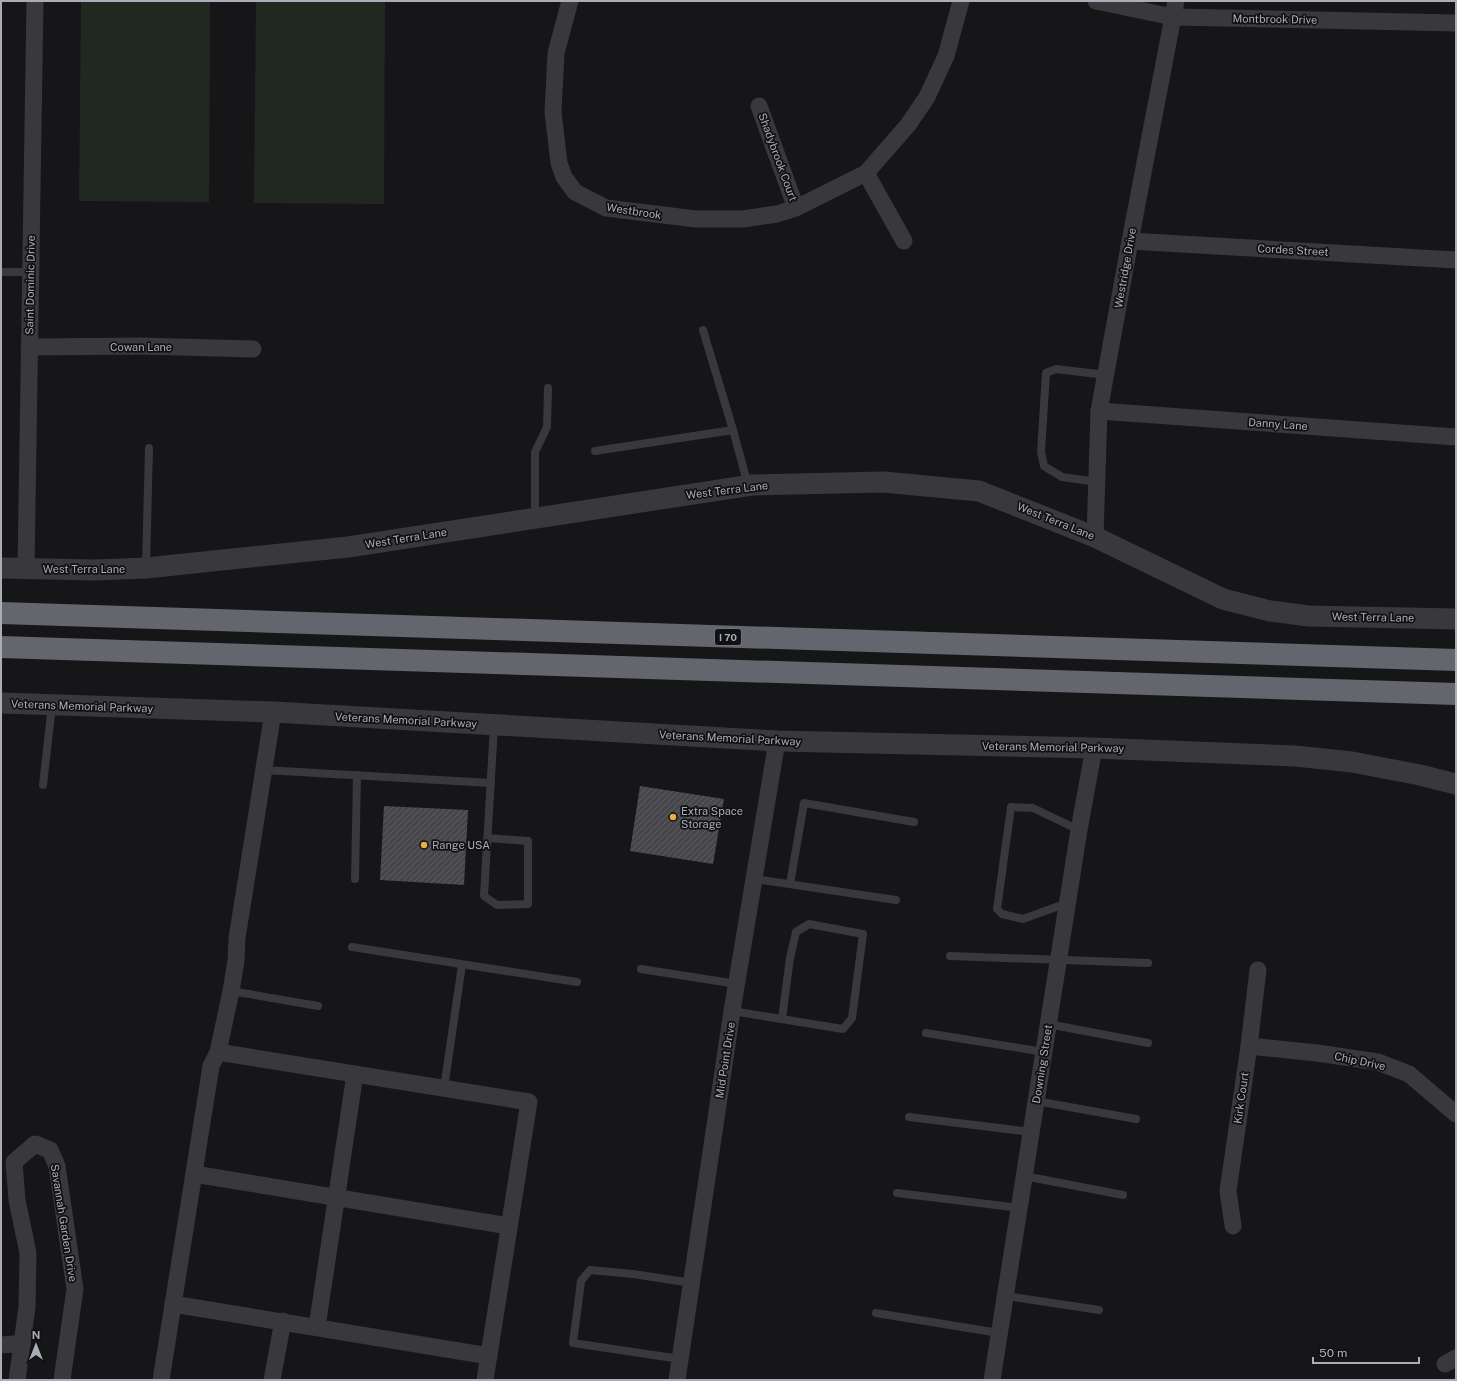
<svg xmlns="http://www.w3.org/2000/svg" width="1457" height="1381" font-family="'Public Sans',sans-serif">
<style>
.pitch{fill:#212822}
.building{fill:url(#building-hatch)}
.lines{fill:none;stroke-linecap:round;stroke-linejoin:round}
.service{stroke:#38383d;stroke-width:8}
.minor{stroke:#38383d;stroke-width:17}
.tertiary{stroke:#38383d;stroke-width:21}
.motorway{stroke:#64666d;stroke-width:22}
.poi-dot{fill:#e4b242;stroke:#111113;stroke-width:1.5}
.labels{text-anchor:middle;stroke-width:3.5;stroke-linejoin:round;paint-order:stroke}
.shield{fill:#111113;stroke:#7b7e86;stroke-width:1}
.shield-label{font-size:10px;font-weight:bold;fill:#a9adb7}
.street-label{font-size:11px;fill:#a9adb7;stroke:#111113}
.poi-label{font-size:11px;fill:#a9adb7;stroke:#111113;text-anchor:start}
</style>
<defs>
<pattern id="building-hatch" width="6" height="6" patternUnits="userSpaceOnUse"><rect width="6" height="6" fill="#46464b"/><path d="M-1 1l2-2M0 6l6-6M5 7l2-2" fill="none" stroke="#5e5e63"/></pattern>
</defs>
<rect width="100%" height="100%" fill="#161618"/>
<g class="pitch">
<path d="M 81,1 L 210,1 L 209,202 L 79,201 Z"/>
<path d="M 256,1 L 385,1 L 384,204 L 254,203 Z"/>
</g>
<g class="building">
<path d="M 640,786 L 724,799 L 713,864 L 630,851 Z"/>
<path d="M 384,806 L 468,810 L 464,885 L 380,880 Z"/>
</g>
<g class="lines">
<g class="service">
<path d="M 1,272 L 30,272"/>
<path d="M 703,330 L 733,430"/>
<path d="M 595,451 L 733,430 L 748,485"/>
<path d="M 1097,482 L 1062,477 L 1044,466 L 1041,452 L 1046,373 L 1056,369 L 1106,375"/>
<path d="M 535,517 L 535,452 L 547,427 L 548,388"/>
<path d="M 146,567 L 149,448"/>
<path d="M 264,770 L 491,783"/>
<path d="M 43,785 L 52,705"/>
<path d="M 488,838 L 528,841 L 528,904 L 497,905 L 484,896 L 494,726"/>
<path d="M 355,879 L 357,775"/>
<path d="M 755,879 L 896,900"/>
<path d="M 790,884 L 804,803 L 914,822"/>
<path d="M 1067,903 L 1023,919 L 1002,914 L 997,909 L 1011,807 L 1033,808 L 1079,830"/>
<path d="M 352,947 L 577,982"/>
<path d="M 950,956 L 1148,963"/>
<path d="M 641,969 L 737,984"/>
<path d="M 231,991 L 318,1006"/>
<path d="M 732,1011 L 843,1029 L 852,1018 L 863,934 L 809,924 L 796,932 L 790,958 L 782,1019"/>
<path d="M 1048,1024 L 1148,1043"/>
<path d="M 926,1033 L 1044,1052"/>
<path d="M 444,1088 L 462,965"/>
<path d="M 1036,1101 L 1136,1119"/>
<path d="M 909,1117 L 1031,1132"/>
<path d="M 1024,1176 L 1123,1195"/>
<path d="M 897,1193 L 1020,1208"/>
<path d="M 1006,1296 L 1099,1310"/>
<path d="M 876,1313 L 999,1333"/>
<path d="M 680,1359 L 573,1343 L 581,1281 L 590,1270 L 633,1274 L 692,1283"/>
</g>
<g class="minor">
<path d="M 570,1 L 556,53 L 553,112 L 559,163 L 564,177 L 575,192 L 606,208 L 696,219 L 743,219 L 777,214 L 796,208 L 866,173 L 908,125 L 927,97 L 946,56 L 961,1"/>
<path d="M 1096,1 L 1173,17 L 1456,23"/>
<path d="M 759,106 L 796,208"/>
<path d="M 866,173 L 904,241"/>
<path d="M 1130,241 L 1456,260"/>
<path d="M 29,347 L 141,346 L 253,349"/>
<path d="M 1099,411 L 1456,437"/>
<path d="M 1095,537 L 1099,411 L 1130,241 L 1176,1"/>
<path d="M 26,569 L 35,1"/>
<path d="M 1249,1046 L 1317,1053 L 1378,1062 L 1409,1074 L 1456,1114"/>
<path d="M 218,1052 L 529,1102 L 485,1380"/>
<path d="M 194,1174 L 509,1226"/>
<path d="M 1233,1226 L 1228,1191 L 1249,1046 L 1258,970"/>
<path d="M 173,1304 L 489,1356"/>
<path d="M 317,1327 L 355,1074"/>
<path d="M 1,1345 L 14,1344 L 22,1345"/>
<path d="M 1445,1364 L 1456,1358"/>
<path d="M 17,1380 L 27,1307 L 28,1253 L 17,1200 L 14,1162 L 35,1144 L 50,1150 L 57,1166 L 75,1289 L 62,1380"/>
<path d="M 161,1380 L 211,1066 L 218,1052 L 231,991 L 236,961 L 237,938 L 273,712"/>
<path d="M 272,1380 L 283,1321"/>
<path d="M 677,1380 L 732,1011 L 777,741"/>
<path d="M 992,1380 L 1079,830 L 1094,748"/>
</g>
<g class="tertiary">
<path d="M 1,568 L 95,570 L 146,568 L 348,547 L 752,485 L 883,482 L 979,491 L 1095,537 L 1223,599 L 1270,611 L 1309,616 L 1456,619"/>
<path d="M 1,703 L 273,712 L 777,741 L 1094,748 L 1295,756 L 1352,762 L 1420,775 L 1456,784"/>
</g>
<g class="motorway">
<path d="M 1,613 L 1456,660"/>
<path d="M 1,647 L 1456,694"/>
</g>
</g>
<g class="poi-dot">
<circle cx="673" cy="817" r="4"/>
<circle cx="424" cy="845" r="4"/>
</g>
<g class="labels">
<rect class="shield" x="715" y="629" width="26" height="16" rx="3"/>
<g class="shield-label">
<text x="728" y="641">I 70</text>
</g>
<g class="street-label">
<text transform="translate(1275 19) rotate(1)" y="4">Montbrook Drive</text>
<text transform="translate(778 157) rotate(70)" y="4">Shadybrook Court</text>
<text transform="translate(634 211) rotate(9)" y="4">Westbrook</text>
<text transform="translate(1293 250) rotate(3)" y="4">Cordes Street</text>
<text transform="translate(1125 268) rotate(-80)" y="4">Westridge Drive</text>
<text transform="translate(30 285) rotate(-89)" y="4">Saint Dominic Drive</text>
<text x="141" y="351">Cowan Lane</text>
<text transform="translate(1278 424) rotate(4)" y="4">Danny Lane</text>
<text transform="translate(727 490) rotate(-7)" y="4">West Terra Lane</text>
<text transform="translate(1056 521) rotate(22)" y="4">West Terra Lane</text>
<text transform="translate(406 538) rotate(-9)" y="4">West Terra Lane</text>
<text x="84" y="573">West Terra Lane</text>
<text transform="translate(1373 617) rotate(1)" y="4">West Terra Lane</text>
<text transform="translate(82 706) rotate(2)" y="4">Veterans Memorial Parkway</text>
<text transform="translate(406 720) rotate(3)" y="4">Veterans Memorial Parkway</text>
<text transform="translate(730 738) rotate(3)" y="4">Veterans Memorial Parkway</text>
<text transform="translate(1053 747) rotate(1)" y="4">Veterans Memorial Parkway</text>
<text transform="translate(725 1060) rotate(-81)" y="4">Mid Point Drive</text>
<text transform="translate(1360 1061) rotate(12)" y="4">Chip Drive</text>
<text transform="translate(1042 1064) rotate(-81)" y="4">Downing Street</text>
<text transform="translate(1241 1098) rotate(-82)" y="4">Kirk Court</text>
<text transform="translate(64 1223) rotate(81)" y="4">Savannah Garden Drive</text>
</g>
<g class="poi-label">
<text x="681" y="815">Extra Space<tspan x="681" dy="13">Storage</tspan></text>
<text x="432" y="849">Range USA</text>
</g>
</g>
<rect width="1457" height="1381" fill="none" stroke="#a9adb7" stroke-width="4"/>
<g transform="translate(36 1345)" stroke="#111113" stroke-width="3" paint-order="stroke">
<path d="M0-3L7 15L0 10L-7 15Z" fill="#a9adb7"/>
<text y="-6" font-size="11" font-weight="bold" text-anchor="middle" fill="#a9adb7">N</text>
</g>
<path d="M1313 1357v6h106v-6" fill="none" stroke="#a9adb7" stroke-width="2"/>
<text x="1319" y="1357" font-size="12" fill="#a9adb7" stroke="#111113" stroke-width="3" paint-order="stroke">50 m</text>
</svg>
